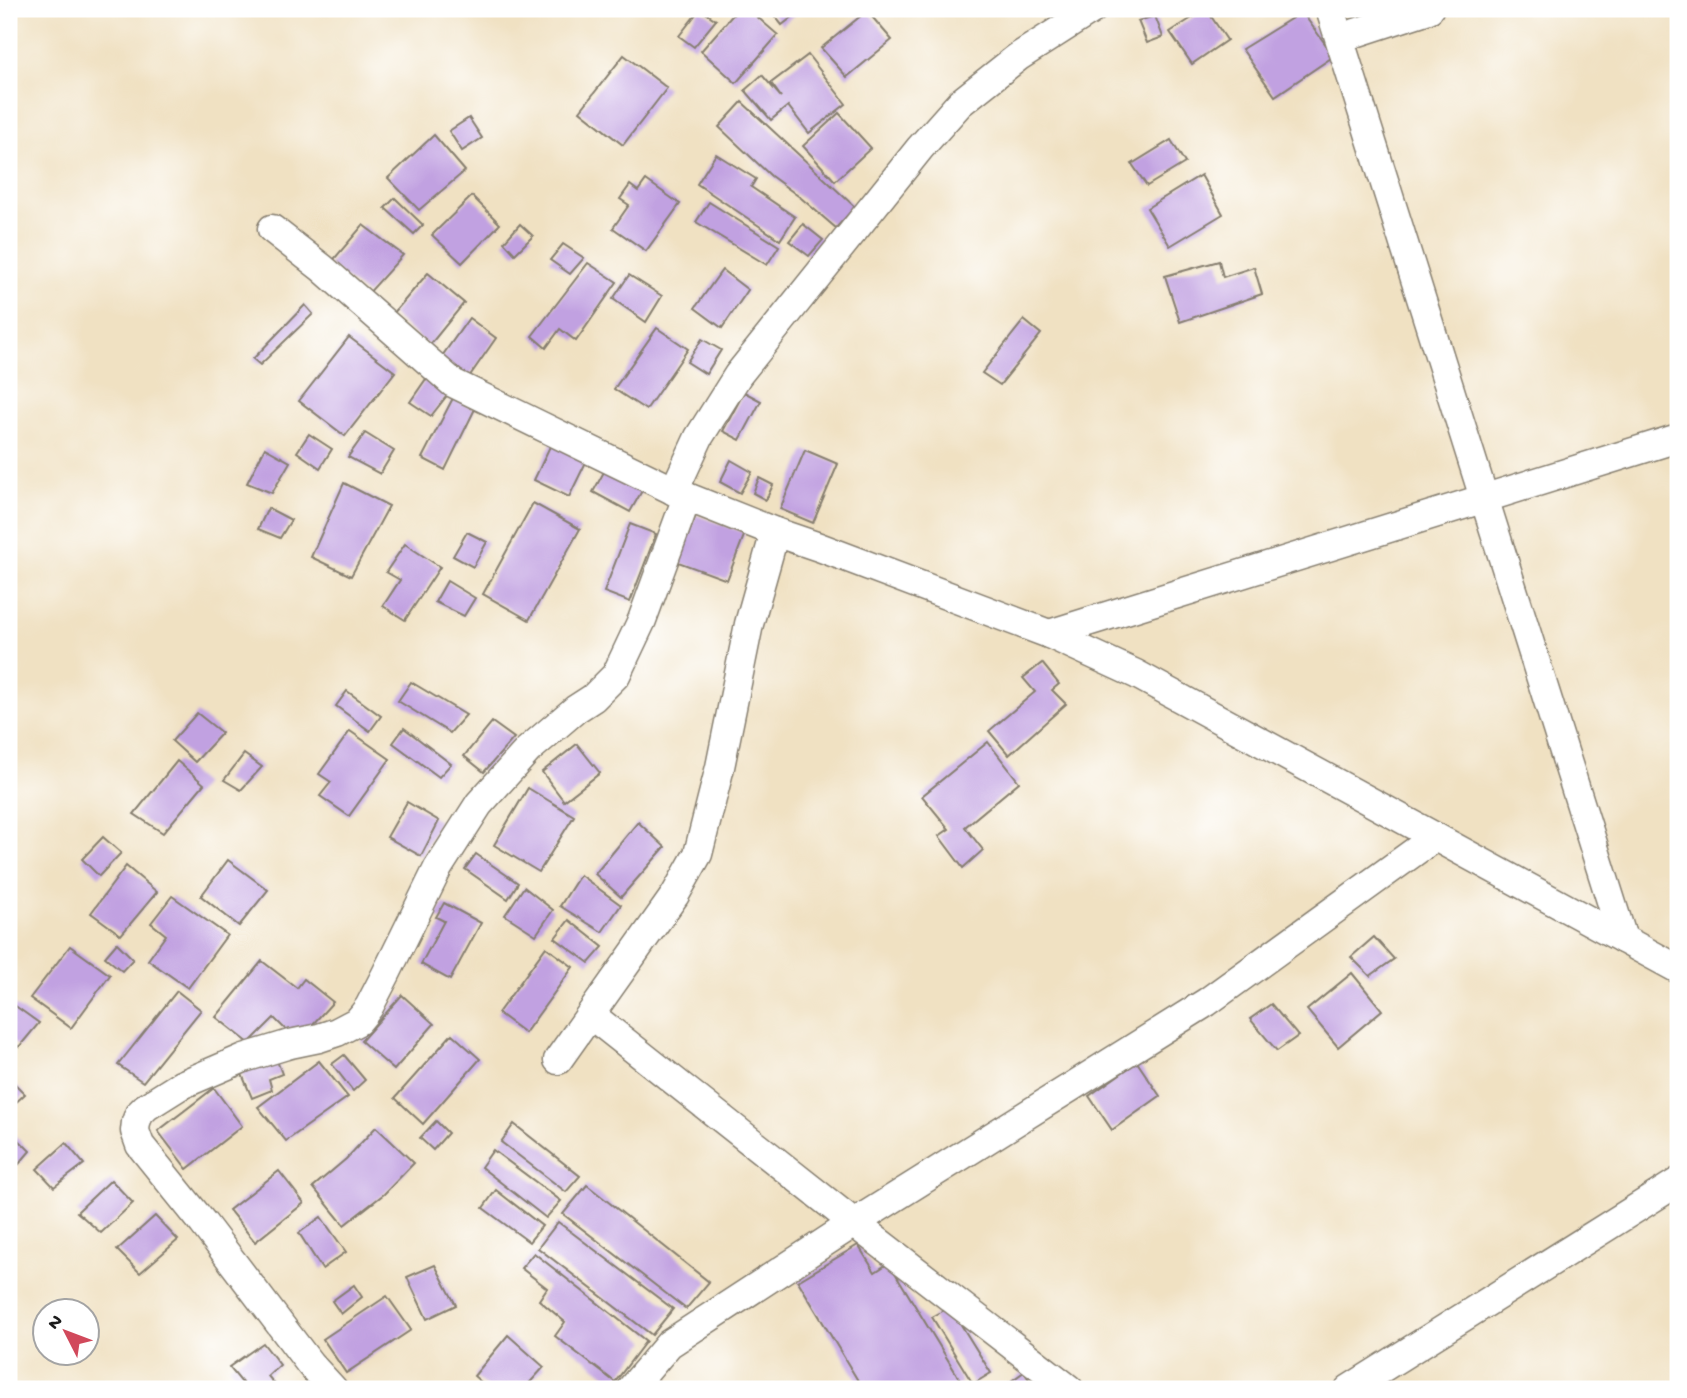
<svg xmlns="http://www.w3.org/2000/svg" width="1687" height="1398" font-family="'Gochi Hand',sans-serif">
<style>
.building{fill:#c1a1e1}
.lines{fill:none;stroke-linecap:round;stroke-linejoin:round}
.minor-casing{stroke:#867e6f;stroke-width:31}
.minor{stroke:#fff;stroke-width:28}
</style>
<rect width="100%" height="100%" fill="#fff"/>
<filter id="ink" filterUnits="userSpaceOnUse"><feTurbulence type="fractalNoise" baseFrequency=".0143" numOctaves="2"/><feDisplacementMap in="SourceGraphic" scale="14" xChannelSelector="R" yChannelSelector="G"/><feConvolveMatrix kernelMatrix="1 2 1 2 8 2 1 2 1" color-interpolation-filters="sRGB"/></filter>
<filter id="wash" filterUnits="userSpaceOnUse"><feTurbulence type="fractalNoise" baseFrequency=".00686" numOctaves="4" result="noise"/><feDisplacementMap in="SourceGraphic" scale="28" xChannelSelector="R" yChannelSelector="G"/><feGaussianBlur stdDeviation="1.57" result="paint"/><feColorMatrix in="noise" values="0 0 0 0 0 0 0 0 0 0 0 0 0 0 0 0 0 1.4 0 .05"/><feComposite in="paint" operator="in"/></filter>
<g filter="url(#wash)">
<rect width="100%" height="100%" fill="#f0e1c2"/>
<g id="blocks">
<g class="building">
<path d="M 700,9 L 716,20 L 694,47 L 679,36 Z"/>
<path d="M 738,9 L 748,9 L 778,35 L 736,83 L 701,51 Z"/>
<path d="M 769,9 L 790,9 L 795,15 L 782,25 Z"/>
<path d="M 1206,9 L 1227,40 L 1192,64 L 1170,32 Z"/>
<path d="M 867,11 L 892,40 L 847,77 L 821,48 Z"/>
<path d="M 1302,12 L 1334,56 L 1275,96 L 1242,49 Z"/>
<path d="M 1155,16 L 1163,37 L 1147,43 L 1138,21 Z"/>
<path d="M 624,55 L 667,88 L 623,145 L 580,111 Z"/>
<path d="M 808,55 L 846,104 L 809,133 L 788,106 L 771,120 L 745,90 L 762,75 L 781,97 L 771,83 Z"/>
<path d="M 742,102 L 855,207 L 836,228 L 801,198 L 771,176 L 719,127 Z"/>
<path d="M 839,113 L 871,148 L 835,181 L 803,146 Z"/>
<path d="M 469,118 L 482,138 L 462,151 L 449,131 Z"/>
<path d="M 434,135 L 465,171 L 419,210 L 388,178 Z"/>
<path d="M 1171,140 L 1185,163 L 1147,186 L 1132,164 Z"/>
<path d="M 716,154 L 756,179 L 751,187 L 795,217 L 780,240 L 697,184 Z"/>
<path d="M 1201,175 L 1223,214 L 1170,246 L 1147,208 Z"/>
<path d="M 646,180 L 680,204 L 646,251 L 613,228 L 629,205 L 620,199 L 630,185 L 638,191 Z"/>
<path d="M 472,196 L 500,224 L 462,263 L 432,235 Z"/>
<path d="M 395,198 L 423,225 L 414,234 L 385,208 Z"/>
<path d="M 709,202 L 779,246 L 767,265 L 696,222 Z"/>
<path d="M 520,224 L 533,236 L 515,254 L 504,242 Z"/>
<path d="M 803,224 L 823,240 L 809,256 L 789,241 Z"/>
<path d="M 363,225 L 403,255 L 367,295 L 329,265 Z"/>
<path d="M 563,244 L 584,258 L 570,274 L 550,260 Z"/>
<path d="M 1219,261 L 1223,277 L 1254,267 L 1262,294 L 1180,322 L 1165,276 Z"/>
<path d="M 588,263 L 617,282 L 576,341 L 560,329 L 546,348 L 532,336 Z"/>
<path d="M 722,270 L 748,290 L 722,328 L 695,308 Z"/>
<path d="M 428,273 L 464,303 L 429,346 L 392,315 Z"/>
<path d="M 629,275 L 662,296 L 646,322 L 613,299 Z"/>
<path d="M 305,305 L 313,314 L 260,365 L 253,359 Z"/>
<path d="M 469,318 L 496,338 L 469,377 L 440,359 Z"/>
<path d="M 1024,320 L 1041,334 L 1000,385 L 982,373 Z"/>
<path d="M 657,328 L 688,349 L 646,410 L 614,389 Z"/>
<path d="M 349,337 L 395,372 L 345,436 L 299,401 Z"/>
<path d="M 702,339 L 721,350 L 706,374 L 687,362 Z"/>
<path d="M 428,376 L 449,393 L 431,416 L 410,402 Z"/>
<path d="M 744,392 L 761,401 L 740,440 L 723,431 Z"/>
<path d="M 453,398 L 475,409 L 445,470 L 422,458 Z"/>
<path d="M 365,433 L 394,451 L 380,474 L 348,457 Z"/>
<path d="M 309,434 L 332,449 L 320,468 L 297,452 Z"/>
<path d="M 552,442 L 588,458 L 569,497 L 534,480 Z"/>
<path d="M 265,448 L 290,462 L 272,493 L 247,483 Z"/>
<path d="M 805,450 L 838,464 L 813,523 L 780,509 Z"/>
<path d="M 731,460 L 752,472 L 740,493 L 720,482 Z"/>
<path d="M 605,470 L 643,489 L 630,512 L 593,492 Z"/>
<path d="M 759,478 L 773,485 L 766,500 L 753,493 Z"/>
<path d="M 344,483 L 389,506 L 351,576 L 311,557 Z"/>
<path d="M 533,503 L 580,529 L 529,620 L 483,594 Z"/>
<path d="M 268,508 L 291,520 L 280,538 L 258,529 Z"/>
<path d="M 696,515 L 745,533 L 727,580 L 678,562 Z"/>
<path d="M 630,524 L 656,534 L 630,602 L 604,592 Z"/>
<path d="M 467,532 L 487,542 L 473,567 L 453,556 Z"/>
<path d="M 405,544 L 440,567 L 405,620 L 383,606 L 400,580 L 386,572 Z"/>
<path d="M 447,581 L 475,598 L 464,616 L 435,602 Z"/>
<path d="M 1042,663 L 1059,684 L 1052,690 L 1066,704 L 1009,755 L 989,731 L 1035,692 L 1023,678 Z"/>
<path d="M 411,682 L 466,715 L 450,733 L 398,701 Z"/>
<path d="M 347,691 L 381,716 L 370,731 L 336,706 Z"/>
<path d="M 197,713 L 222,733 L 195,762 L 172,741 Z"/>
<path d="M 492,722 L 514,738 L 484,772 L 464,756 Z"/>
<path d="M 404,728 L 451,764 L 439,777 L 393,743 Z"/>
<path d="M 350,731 L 390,759 L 349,816 L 320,796 L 331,782 L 319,774 Z"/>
<path d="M 988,742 L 1019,782 L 965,827 L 983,850 L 963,868 L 939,836 L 949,829 L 922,796 Z"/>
<path d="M 577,744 L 600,773 L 564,801 L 542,772 Z"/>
<path d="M 244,754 L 262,767 L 241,790 L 224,780 Z"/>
<path d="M 177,761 L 204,784 L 163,833 L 134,814 Z"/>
<path d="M 528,788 L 574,816 L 539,872 L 494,845 Z"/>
<path d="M 407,802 L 439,821 L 421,856 L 387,837 Z"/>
<path d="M 638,822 L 665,847 L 621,897 L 595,874 Z"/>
<path d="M 103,837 L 121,853 L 99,876 L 82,859 Z"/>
<path d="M 476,854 L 518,883 L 508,899 L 465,869 Z"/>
<path d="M 228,860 L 268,890 L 239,926 L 201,896 Z"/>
<path d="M 126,866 L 157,892 L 121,935 L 91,913 Z"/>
<path d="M 580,875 L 621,905 L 602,932 L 560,906 Z"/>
<path d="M 524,887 L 553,910 L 536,935 L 505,915 Z"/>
<path d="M 172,896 L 227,935 L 188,988 L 148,960 L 166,935 L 151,923 Z"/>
<path d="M 444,903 L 481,923 L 450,980 L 421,964 L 444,921 L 436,917 Z"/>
<path d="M 569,920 L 603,947 L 589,963 L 555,938 Z"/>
<path d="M 1374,937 L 1394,959 L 1370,976 L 1351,957 Z"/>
<path d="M 117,943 L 133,959 L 122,971 L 105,957 Z"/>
<path d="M 70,946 L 110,975 L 71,1028 L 30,998 Z"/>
<path d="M 546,947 L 573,967 L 525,1033 L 498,1013 Z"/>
<path d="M 262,961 L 297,988 L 304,979 L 333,1002 L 311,1026 L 286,1030 L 274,1018 L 249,1043 L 216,1017 Z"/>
<path d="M 1352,973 L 1382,1010 L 1338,1047 L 1307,1010 Z"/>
<path d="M 177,991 L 201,1010 L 143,1082 L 118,1065 Z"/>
<path d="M 402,995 L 434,1024 L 394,1070 L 361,1041 Z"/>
<path d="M 1271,1004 L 1298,1036 L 1277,1051 L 1250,1019 Z"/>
<path d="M 14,1005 L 39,1023 L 19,1047 L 9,1039 L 9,1012 Z"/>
<path d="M 452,1034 L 480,1059 L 423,1124 L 395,1098 Z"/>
<path d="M 344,1055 L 365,1080 L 353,1091 L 332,1064 Z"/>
<path d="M 276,1058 L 282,1074 L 269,1079 L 272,1090 L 252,1098 L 241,1072 Z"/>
<path d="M 319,1061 L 348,1097 L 286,1141 L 258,1107 Z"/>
<path d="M 1137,1062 L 1160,1096 L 1112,1130 L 1089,1096 Z"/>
<path d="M 9,1078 L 25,1094 L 9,1109 Z"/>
<path d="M 214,1088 L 242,1126 L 187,1169 L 158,1131 Z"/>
<path d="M 436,1121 L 448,1133 L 433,1150 L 420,1138 Z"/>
<path d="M 514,1124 L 580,1176 L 566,1192 L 501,1142 Z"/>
<path d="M 376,1127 L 414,1163 L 384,1194 L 344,1225 L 313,1187 L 346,1159 Z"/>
<path d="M 9,1130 L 30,1151 L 19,1164 L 9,1156 Z"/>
<path d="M 66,1143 L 84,1164 L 54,1187 L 37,1169 Z"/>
<path d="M 493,1150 L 561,1201 L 546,1218 L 481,1167 Z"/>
<path d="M 279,1171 L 304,1203 L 255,1242 L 229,1210 Z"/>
<path d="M 111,1180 L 133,1203 L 101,1233 L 77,1212 Z"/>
<path d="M 587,1185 L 709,1282 L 686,1309 L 563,1214 Z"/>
<path d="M 496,1190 L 542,1226 L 529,1242 L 483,1208 Z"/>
<path d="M 155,1216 L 178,1240 L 140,1273 L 117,1250 Z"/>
<path d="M 321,1217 L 346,1252 L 322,1269 L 299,1233 Z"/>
<path d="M 558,1222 L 673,1309 L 652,1335 L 538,1248 Z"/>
<path d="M 858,1245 L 875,1272 L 889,1263 L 962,1383 L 952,1389 L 863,1389 L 798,1281 Z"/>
<path d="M 534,1253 L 646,1341 L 615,1382 L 555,1336 L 565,1322 L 539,1300 L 547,1288 L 521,1268 Z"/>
<path d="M 435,1265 L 456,1305 L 427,1319 L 407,1277 Z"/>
<path d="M 354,1285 L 362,1297 L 341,1314 L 332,1301 Z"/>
<path d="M 387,1296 L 411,1330 L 346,1373 L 323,1339 Z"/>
<path d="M 950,1307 L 991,1373 L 973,1384 L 932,1317 Z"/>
<path d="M 508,1335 L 544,1367 L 524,1389 L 489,1389 L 474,1376 Z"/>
<path d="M 263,1343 L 280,1365 L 268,1376 L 277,1387 L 274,1389 L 247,1389 L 229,1367 Z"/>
<path d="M 1024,1372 L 1035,1389 L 1000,1389 Z"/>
</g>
</g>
</g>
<g filter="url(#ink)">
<use href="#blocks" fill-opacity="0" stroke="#867e6f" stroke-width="2"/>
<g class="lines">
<defs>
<g id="minor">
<path d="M 1330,9 L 1623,939"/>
<path d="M 1340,38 L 1429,9"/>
<path d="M 272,229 L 322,268 L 453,383 L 687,497 L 775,532 L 819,547 L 1049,634 L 1136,674 L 1678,969"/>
<path d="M 674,491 L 699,437 L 738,375 L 920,148 L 960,103 L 1018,57 L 1093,9"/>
<path d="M 1049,634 L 1678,438"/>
<path d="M 591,1015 L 854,1223 L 1069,1389"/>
<path d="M 558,1060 L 675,895 L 698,854 L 720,767 L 749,624 L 775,532"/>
<path d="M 333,1389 L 310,1364 L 203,1223 L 140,1145 L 135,1131 L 136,1122 L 139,1114 L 146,1107 L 181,1085 L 244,1058 L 290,1044 L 319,1038 L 337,1032 L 358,1021 L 363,1015 L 369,1007 L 386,974 L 438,868 L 479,804 L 528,750 L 576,709 L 593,698 L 616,675 L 642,620 L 687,497"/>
<path d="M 631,1389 L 669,1344 L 854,1223 L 1207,1002 L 1435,837"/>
<path d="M 1349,1389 L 1678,1182"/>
</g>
</defs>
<use href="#minor" class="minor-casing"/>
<use href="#minor" class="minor"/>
</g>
</g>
<rect width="1687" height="1398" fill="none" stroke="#fff" stroke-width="35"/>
<g transform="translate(66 1332) rotate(312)"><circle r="33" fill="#ffffff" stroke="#a4a4a4" stroke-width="2"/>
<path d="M0-5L12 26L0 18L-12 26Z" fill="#d1495b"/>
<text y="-10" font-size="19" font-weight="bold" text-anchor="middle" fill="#1c1c1c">N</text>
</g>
</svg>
